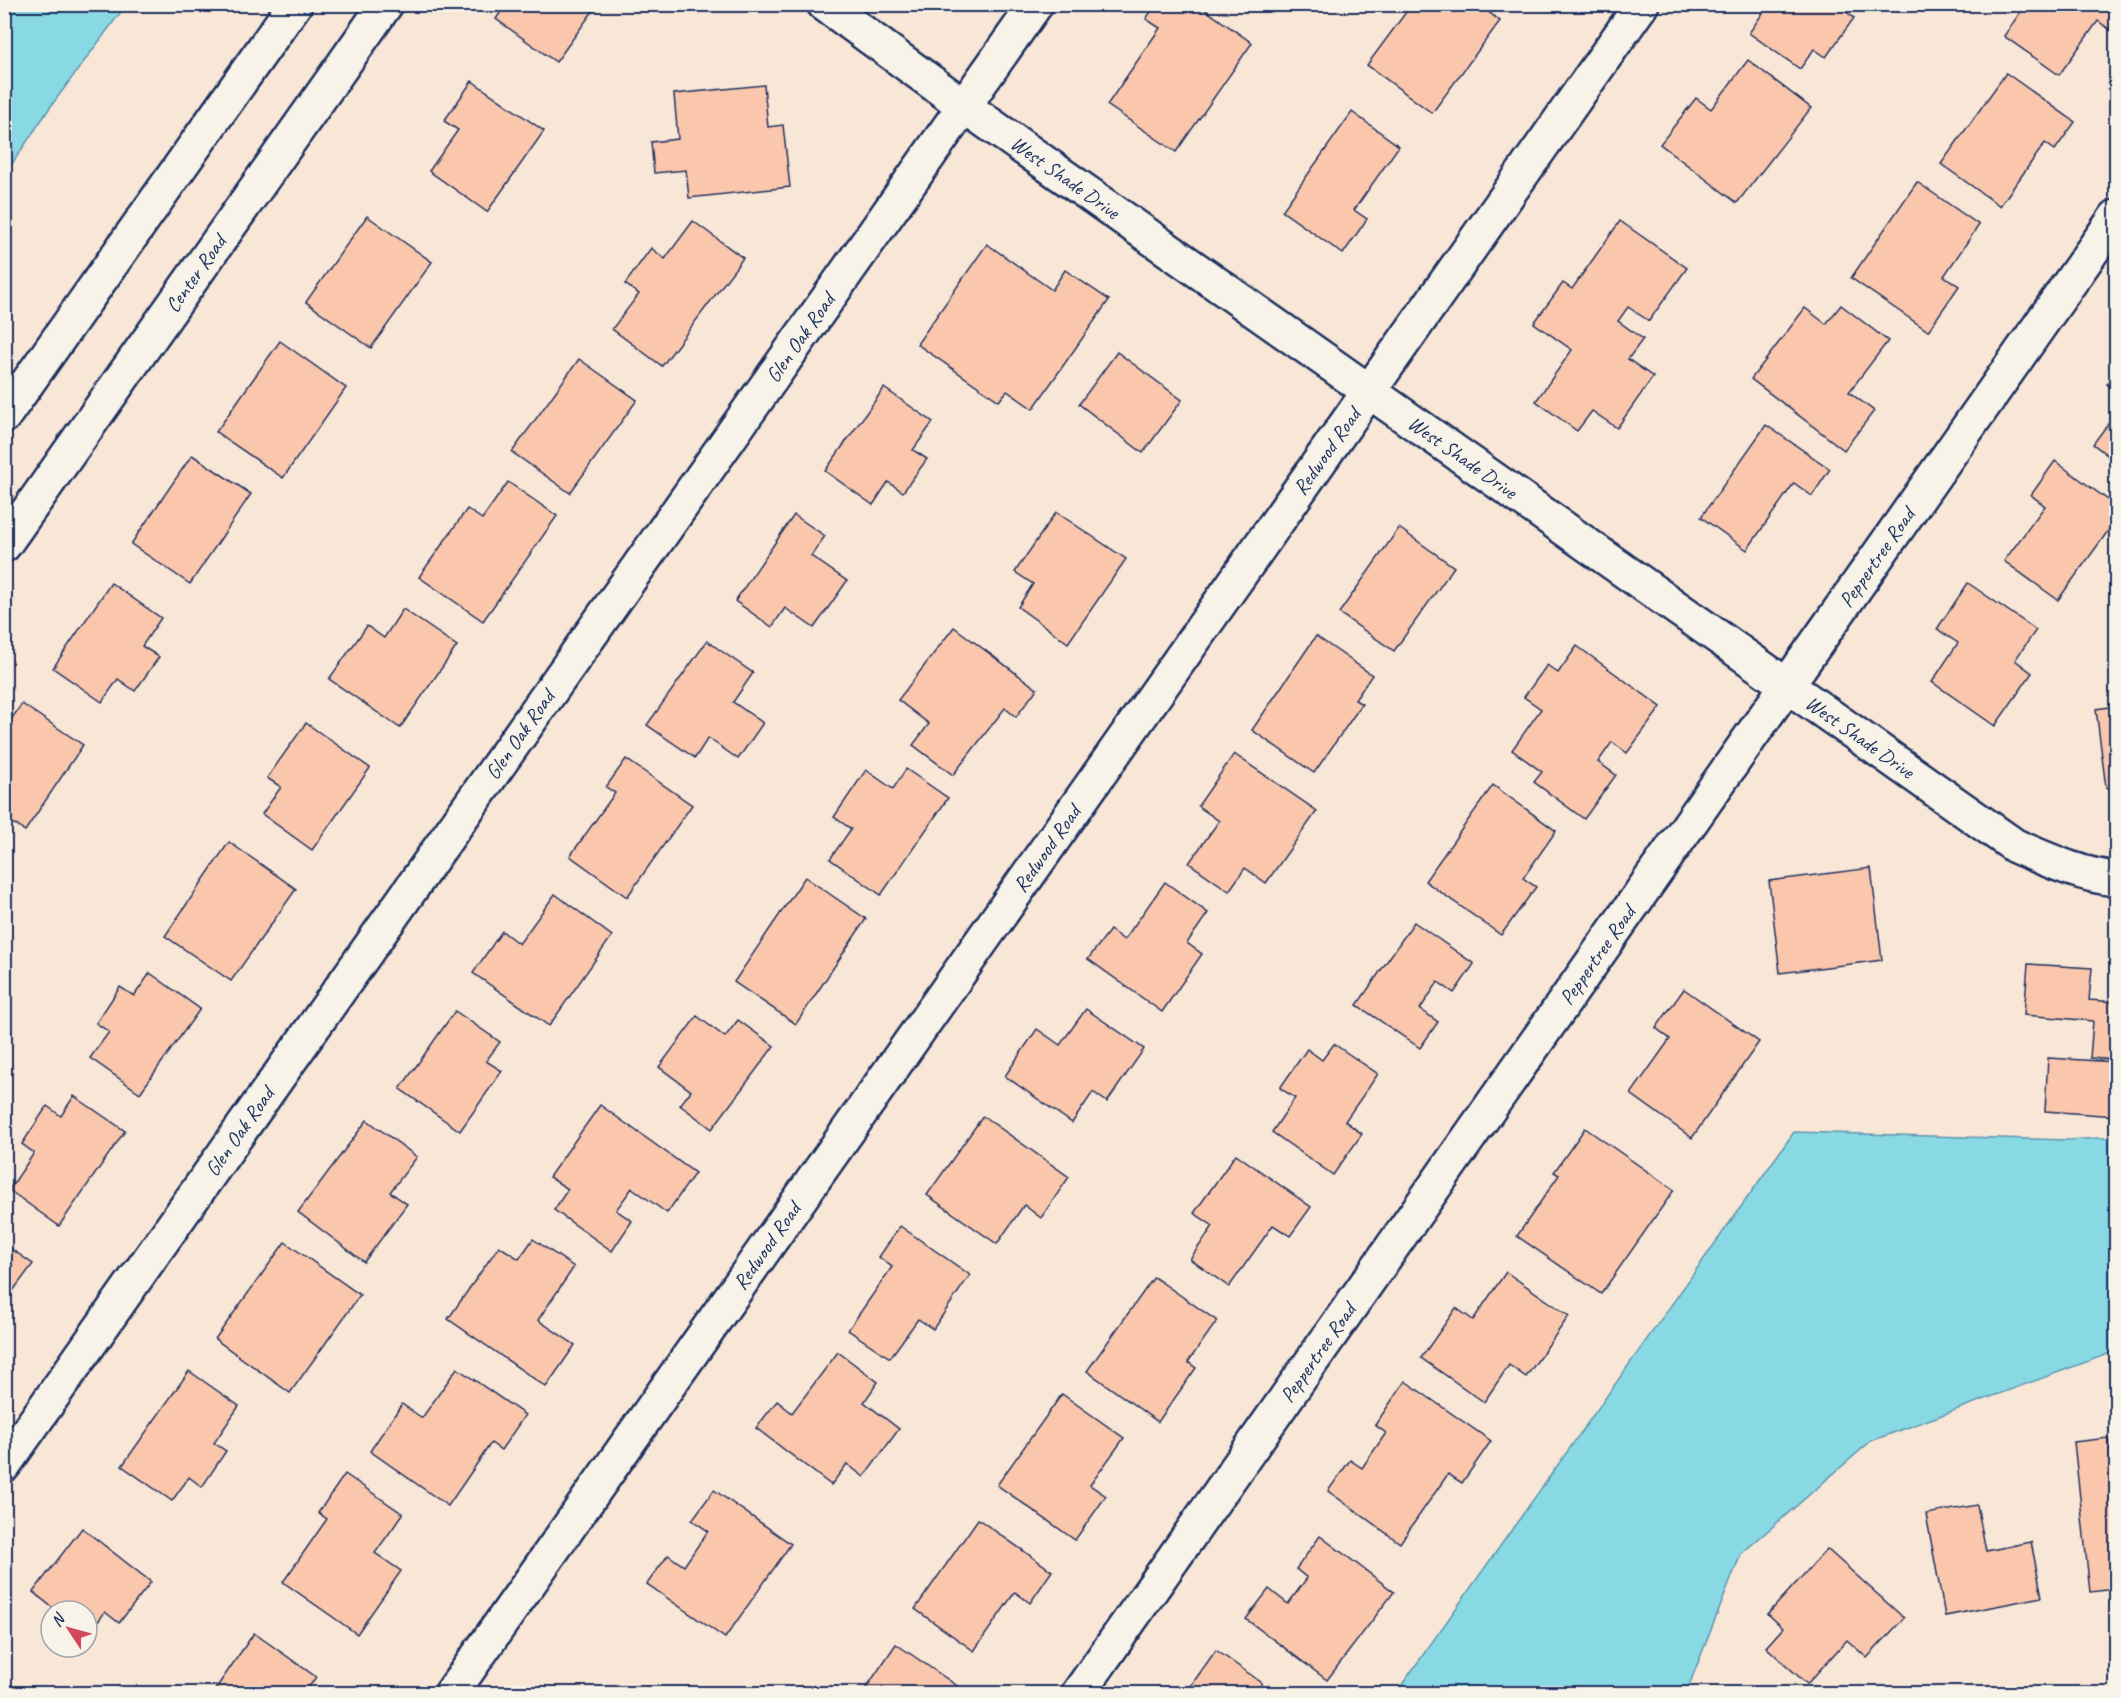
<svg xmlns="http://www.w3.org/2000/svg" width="2121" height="1698" font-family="Caveat,sans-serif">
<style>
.water{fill:#89d9e5;stroke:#5d95af;stroke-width:1.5}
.building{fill:#fbc7ac;stroke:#1b2f5e;stroke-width:1.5}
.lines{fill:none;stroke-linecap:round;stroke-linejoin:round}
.minor-casing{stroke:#1b2f5e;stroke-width:38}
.tertiary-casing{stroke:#1b2f5e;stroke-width:38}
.minor{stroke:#f7f3e8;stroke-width:33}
.tertiary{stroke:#f7f3e8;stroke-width:33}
.labels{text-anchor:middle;stroke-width:4.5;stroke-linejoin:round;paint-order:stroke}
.street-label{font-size:21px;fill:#1b2f5e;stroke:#f7f3e8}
</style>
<rect width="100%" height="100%" fill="#f8e6d6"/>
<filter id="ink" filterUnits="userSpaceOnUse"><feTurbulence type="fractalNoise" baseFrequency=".0167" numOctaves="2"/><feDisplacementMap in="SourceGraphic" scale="12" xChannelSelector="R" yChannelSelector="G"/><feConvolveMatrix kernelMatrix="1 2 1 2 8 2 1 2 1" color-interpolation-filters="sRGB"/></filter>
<g filter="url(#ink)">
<g class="water">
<path d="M 5,4 L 126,5 L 51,106 L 5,174 Z"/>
<path d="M 1794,1132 L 2068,1140 L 2116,1137 L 2116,1351 L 1871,1441 L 1741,1554 L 1686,1693 L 1396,1693 Z"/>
</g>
<g class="building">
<path d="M 506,4 L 598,4 L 556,62 L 496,19 Z"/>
<path d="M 1156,4 L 1197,4 L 1252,43 L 1176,152 L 1107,105 L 1160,28 L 1146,19 Z"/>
<path d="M 1412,4 L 1478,4 L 1500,21 L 1432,113 L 1367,65 Z"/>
<path d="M 1769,4 L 1840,4 L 1839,6 L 1854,18 L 1826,57 L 1814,49 L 1800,69 L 1749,33 Z"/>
<path d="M 2026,4 L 2116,4 L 2116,34 L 2098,21 L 2059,75 L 2004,36 Z"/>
<path d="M 1748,60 L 1811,108 L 1737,203 L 1660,144 L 1696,98 L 1711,109 Z"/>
<path d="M 2006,73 L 2075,122 L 2055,150 L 2045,143 L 2000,206 L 1941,164 Z"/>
<path d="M 472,81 L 544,131 L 487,212 L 429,171 L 458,130 L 444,121 Z"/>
<path d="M 764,85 L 768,127 L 783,125 L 790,187 L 689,198 L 686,170 L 654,173 L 651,142 L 678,139 L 674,94 Z"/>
<path d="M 1352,112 L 1399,146 L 1354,210 L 1367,219 L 1343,254 L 1282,211 Z"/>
<path d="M 1917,182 L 1979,225 L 1944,276 L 1959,286 L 1928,331 L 1851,278 Z"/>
<path d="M 367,216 L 432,262 L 371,348 L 306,302 Z"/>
<path d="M 693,221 L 743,258 L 662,366 L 612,329 L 639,294 L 625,284 L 651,248 L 665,259 Z"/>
<path d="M 1620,221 L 1687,268 L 1649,321 L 1628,307 L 1618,321 L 1643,339 L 1628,359 L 1653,377 L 1617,428 L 1592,411 L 1577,431 L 1536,401 L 1572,350 L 1534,323 L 1563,283 L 1572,289 Z"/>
<path d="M 987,244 L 1052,290 L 1065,270 L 1109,300 L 1033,409 L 1007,391 L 999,401 L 917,344 Z"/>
<path d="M 1841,305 L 1888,341 L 1849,392 L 1874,411 L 1844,450 L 1751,379 L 1805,308 L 1826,324 Z"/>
<path d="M 280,341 L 346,388 L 283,478 L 216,432 Z"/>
<path d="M 1117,352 L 1182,400 L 1143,453 L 1079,404 Z"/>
<path d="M 579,359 L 637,400 L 570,493 L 512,452 Z"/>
<path d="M 2116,372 L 2116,391 L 2107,384 Z"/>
<path d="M 884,388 L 933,422 L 913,450 L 927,459 L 903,492 L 888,482 L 873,505 L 825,471 Z"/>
<path d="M 2116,413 L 2116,462 L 2093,444 Z"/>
<path d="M 1766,425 L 1830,469 L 1812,496 L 1794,483 L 1747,550 L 1701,517 Z"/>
<path d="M 192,455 L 251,494 L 190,584 L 131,544 Z"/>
<path d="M 2055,461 L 2116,506 L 2116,520 L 2058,600 L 2004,561 L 2045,506 L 2031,495 Z"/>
<path d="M 508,482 L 557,516 L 483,621 L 419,577 L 467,509 L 482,519 Z"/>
<path d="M 1056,512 L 1126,559 L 1068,643 L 1018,607 L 1033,584 L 1015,572 Z"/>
<path d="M 794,515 L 825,536 L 811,556 L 847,581 L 814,628 L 785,608 L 772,627 L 735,601 Z"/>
<path d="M 1399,528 L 1454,567 L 1394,651 L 1339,613 Z"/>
<path d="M 111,583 L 161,618 L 142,646 L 159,657 L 135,691 L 118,679 L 102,702 L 53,668 Z"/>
<path d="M 1968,583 L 2036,630 L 2015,660 L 2032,673 L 1995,726 L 1932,682 L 1958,643 L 1937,629 Z"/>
<path d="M 403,609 L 457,646 L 400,728 L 329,679 L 367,626 L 384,638 Z"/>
<path d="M 954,627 L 1037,689 L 1016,717 L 1005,708 L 953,775 L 913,745 L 929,724 L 898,700 Z"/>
<path d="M 1316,636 L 1372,675 L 1355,700 L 1362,704 L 1314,773 L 1252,730 Z"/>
<path d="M 707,641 L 753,673 L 733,702 L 763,723 L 738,759 L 708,738 L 695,758 L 647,725 Z"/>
<path d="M 1577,646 L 1661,707 L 1627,753 L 1612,742 L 1598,762 L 1616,775 L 1584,819 L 1534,782 L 1542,772 L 1512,750 L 1541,709 L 1524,697 L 1547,665 L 1558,673 Z"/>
<path d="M 22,704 L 83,745 L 25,831 L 4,817 L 4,729 Z"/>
<path d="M 2116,706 L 2116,786 L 2106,788 L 2096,709 Z"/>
<path d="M 306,723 L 370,768 L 312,850 L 262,814 L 281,787 L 267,778 Z"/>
<path d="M 1234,754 L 1317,811 L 1266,883 L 1245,868 L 1229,891 L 1189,863 L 1219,821 L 1198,806 Z"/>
<path d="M 626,759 L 692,805 L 627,897 L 570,856 L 615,793 L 606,787 Z"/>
<path d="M 906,769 L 948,798 L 881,895 L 830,859 L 851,829 L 834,817 L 866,770 L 893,789 Z"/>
<path d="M 1493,785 L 1556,831 L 1523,878 L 1536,887 L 1501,935 L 1425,881 Z"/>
<path d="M 229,842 L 296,889 L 231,981 L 165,936 Z"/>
<path d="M 1871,868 L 1882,960 L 1780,973 L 1769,881 Z"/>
<path d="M 805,877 L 866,919 L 796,1024 L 734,982 Z"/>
<path d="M 1165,882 L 1208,913 L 1187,943 L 1202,954 L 1162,1012 L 1088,959 L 1110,930 L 1124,940 Z"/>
<path d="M 555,894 L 612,936 L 549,1026 L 473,973 L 502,931 L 519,944 Z"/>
<path d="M 1414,922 L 1474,964 L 1454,993 L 1438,982 L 1420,1009 L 1438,1022 L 1420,1048 L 1357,1005 Z"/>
<path d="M 2028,964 L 2092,968 L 2089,1000 L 2116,1002 L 2116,1060 L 2090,1058 L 2093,1021 L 2024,1015 Z"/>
<path d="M 150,973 L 200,1009 L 140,1093 L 90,1058 L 109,1032 L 96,1023 L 120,987 L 134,996 Z"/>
<path d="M 1684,989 L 1759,1042 L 1692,1138 L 1631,1094 L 1670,1039 L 1656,1028 Z"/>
<path d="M 1086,1009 L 1144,1049 L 1107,1102 L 1093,1092 L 1072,1123 L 1005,1076 L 1037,1029 L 1060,1045 Z"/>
<path d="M 455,1011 L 500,1042 L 486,1061 L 502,1071 L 460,1131 L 400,1089 Z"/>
<path d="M 697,1016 L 725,1037 L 738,1020 L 774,1046 L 712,1129 L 680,1105 L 691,1091 L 659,1067 Z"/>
<path d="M 1334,1044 L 1378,1074 L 1345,1121 L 1362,1134 L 1333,1175 L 1272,1132 L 1295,1098 L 1280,1088 L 1307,1049 L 1322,1060 Z"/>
<path d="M 2048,1058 L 2116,1062 L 2116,1116 L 2045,1111 Z"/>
<path d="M 74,1096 L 125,1131 L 59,1226 L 9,1190 L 34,1153 L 22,1144 L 47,1106 L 61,1116 Z"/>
<path d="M 600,1105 L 695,1173 L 667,1213 L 632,1188 L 616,1210 L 632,1221 L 612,1251 L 554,1210 L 568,1189 L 549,1177 Z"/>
<path d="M 983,1116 L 1069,1177 L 1041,1218 L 1024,1205 L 997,1244 L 927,1195 Z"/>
<path d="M 367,1120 L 417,1157 L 390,1192 L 407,1204 L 364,1262 L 298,1212 Z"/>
<path d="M 1585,1128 L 1674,1190 L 1601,1294 L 1517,1236 L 1559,1175 L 1554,1172 Z"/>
<path d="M 1236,1154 L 1311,1207 L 1290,1236 L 1273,1225 L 1229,1287 L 1190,1259 L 1213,1226 L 1194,1213 Z"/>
<path d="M 900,1226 L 970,1275 L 933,1329 L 918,1319 L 890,1358 L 848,1330 L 892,1267 L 879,1257 Z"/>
<path d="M 533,1239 L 574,1267 L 538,1320 L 575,1345 L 546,1387 L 448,1319 L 499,1246 L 519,1259 Z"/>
<path d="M 285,1242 L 360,1295 L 290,1393 L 215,1339 Z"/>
<path d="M 4,1244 L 33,1264 L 4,1303 Z"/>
<path d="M 1506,1272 L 1569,1316 L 1526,1377 L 1509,1365 L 1484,1402 L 1421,1358 L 1456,1308 L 1473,1320 Z"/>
<path d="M 1154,1277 L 1217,1321 L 1188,1362 L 1196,1368 L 1158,1422 L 1087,1371 Z"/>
<path d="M 838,1352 L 878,1382 L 864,1402 L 899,1429 L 864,1477 L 847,1464 L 831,1485 L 756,1428 L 777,1401 L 792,1413 Z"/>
<path d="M 457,1368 L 525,1415 L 501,1450 L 491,1443 L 448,1506 L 370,1451 L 402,1404 L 422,1418 Z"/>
<path d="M 189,1371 L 239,1406 L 214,1443 L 226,1451 L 202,1487 L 189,1477 L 172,1501 L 122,1466 Z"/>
<path d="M 1405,1381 L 1491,1441 L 1462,1483 L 1448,1474 L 1400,1543 L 1328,1491 L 1350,1460 L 1362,1468 L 1386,1433 L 1375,1425 Z"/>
<path d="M 1062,1394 L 1124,1438 L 1090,1485 L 1106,1496 L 1075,1540 L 997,1485 Z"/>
<path d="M 2109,1438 L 2112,1470 L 2116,1469 L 2116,1589 L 2090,1592 L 2074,1442 Z"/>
<path d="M 345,1474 L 403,1514 L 375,1553 L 401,1571 L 357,1634 L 283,1582 L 327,1519 L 318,1513 Z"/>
<path d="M 714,1490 L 791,1544 L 725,1638 L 647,1584 L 668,1555 L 684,1566 L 708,1531 L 692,1520 Z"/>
<path d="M 1977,1505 L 1986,1551 L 2031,1542 L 2042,1597 L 1945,1616 L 1926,1514 Z"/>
<path d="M 978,1519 L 1052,1571 L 1030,1603 L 1015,1592 L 974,1651 L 915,1609 Z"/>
<path d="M 82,1528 L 151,1582 L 119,1623 L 105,1612 L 88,1635 L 87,1611 L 57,1611 L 33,1592 Z"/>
<path d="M 1320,1536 L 1394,1592 L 1327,1680 L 1246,1619 L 1269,1589 L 1288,1604 L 1307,1578 L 1296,1569 Z"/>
<path d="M 1827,1549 L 1904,1618 L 1867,1658 L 1847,1640 L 1807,1684 L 1766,1647 L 1783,1628 L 1768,1614 Z"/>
<path d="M 254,1633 L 316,1677 L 304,1694 L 212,1694 Z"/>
<path d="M 896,1644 L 966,1692 L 965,1694 L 862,1694 Z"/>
<path d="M 1216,1650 L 1262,1683 L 1255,1694 L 1185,1694 Z"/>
</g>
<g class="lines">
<defs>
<g id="minor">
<path id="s1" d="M 824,4 L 964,106 L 2015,846 C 2048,860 2080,875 2116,879"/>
<path id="s2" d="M 4,1465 L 1036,4"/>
<path id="s3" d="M 451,1694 L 1642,4"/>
<path id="s4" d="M 1078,1694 L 2116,217"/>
</g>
<g id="tertiary">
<path d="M 4,416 L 295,4"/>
<path id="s5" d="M 4,545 L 386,4"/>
</g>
</defs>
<use href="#minor" class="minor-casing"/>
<use href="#tertiary" class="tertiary-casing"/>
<use href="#minor" class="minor"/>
<use href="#tertiary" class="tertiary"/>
</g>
</g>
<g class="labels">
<g class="street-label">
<text dy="7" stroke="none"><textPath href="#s1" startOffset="297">West Shade Drive</textPath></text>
<text dy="7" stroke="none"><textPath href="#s5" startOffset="332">Center Road</textPath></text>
<text dy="7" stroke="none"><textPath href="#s2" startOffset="1380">Glen Oak Road</textPath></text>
<text dy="7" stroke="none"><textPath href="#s3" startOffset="1520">Redwood Road</textPath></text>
<text dy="7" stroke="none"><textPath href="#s1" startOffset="783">West Shade Drive</textPath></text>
<text dy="7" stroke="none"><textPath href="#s4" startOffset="1389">Peppertree Road</textPath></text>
<text dy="7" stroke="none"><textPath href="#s2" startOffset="894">Glen Oak Road</textPath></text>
<text dy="7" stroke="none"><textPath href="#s1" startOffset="1269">West Shade Drive</textPath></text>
<text dy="7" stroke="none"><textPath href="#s3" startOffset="1034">Redwood Road</textPath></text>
<text dy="7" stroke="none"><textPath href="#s4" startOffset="903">Peppertree Road</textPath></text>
<text dy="7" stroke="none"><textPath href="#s2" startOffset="408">Glen Oak Road</textPath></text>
<text dy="7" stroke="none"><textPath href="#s3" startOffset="548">Redwood Road</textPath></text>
<text dy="7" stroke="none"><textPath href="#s4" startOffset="417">Peppertree Road</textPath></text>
</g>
</g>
<rect width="2121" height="1698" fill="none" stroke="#f7f3e8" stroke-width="24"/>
<rect x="12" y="12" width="2097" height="1674" fill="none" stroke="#1b2f5e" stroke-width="2" filter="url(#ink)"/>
<g transform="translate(69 1629) rotate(306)"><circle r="28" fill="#f7f3e8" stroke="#9fa5b1" stroke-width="1.5"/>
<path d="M0-4.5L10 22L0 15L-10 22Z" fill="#d1495b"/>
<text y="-9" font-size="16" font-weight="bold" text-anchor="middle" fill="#1b2f5e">N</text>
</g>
</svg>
